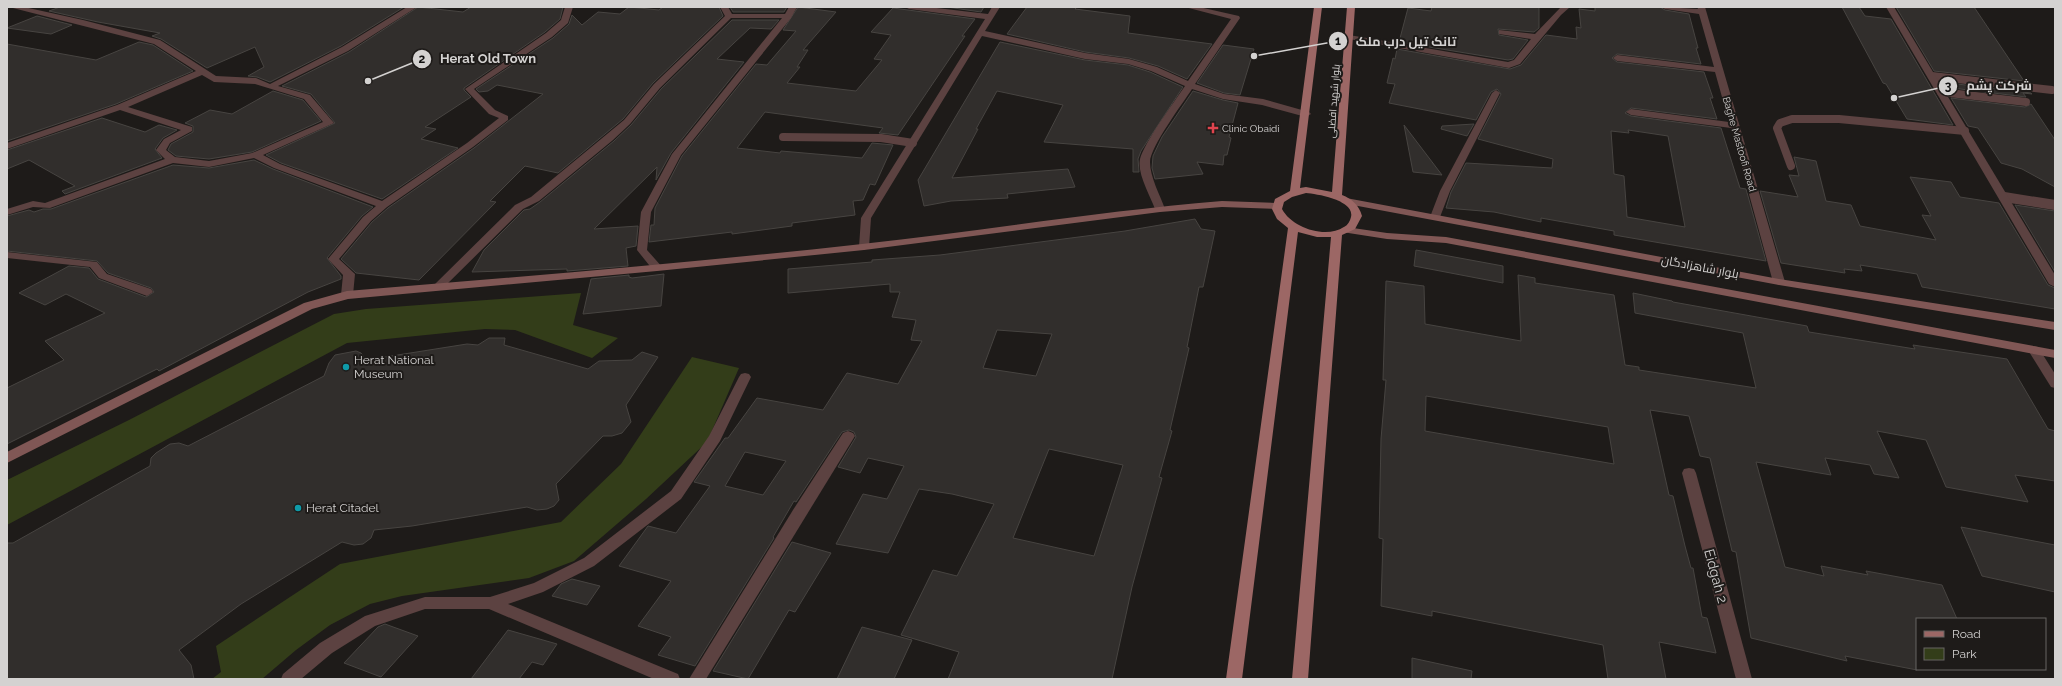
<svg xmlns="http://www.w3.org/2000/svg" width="2062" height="686" font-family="Raleway,Cairo,sans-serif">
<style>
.green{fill:#333d19}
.building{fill:#312e2c;stroke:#474441;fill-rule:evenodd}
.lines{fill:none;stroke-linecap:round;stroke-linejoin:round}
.lane-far1{stroke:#5c4241;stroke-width:8}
.lane{stroke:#5c4241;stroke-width:10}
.street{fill:#5c4241;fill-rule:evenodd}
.secondary{fill:#805755;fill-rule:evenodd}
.primary{fill:#9c6765;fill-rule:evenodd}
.health-dot{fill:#e0444e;stroke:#1e1b19;stroke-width:1.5}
.culture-dot{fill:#0f9aa8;stroke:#1e1b19;stroke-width:1.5}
.labels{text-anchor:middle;stroke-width:4;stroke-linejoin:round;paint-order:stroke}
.far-street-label{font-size:10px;fill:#d4d2d1;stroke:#1e1b19}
.far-poi-label{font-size:10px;fill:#d4d2d1;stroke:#1e1b19;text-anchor:start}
.street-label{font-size:12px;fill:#d4d2d1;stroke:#1e1b19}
.poi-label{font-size:12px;fill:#d4d2d1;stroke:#1e1b19;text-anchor:start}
.near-street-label{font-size:14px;fill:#d4d2d1;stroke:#1e1b19}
.leader{fill:none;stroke:#d4d2d1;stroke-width:1.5}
.callout-dot{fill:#d4d2d1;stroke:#1e1b19;stroke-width:1.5}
.mark-label{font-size:12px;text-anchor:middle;font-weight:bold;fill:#111}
.callout-label{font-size:13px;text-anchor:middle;font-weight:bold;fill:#d4d2d1;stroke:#1e1b19;stroke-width:4;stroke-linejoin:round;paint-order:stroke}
</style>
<rect width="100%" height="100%" fill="#1e1b19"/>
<g class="green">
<path d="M 581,293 L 573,325 L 618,338 L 592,358 L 515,330 L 485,329 L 347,343 L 7,525 L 7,480 L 129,420 L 334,314 L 366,309 Z"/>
<path d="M 692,357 L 739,368 L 707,442 L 646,499 L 574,561 L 529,578 L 402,596 L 370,604 L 330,625 L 296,650 L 262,679 L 212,679 L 221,672 L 216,646 L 340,564 L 561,522 L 621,464 Z"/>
</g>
<g class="building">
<path d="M 60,7 L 404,7 L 341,46 L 270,82 L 257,77 L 248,76 L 264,67 L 255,47 L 207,68 L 161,39 L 152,36 L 160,33 L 98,22 L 49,11 Z"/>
<path d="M 418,7 L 463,12 L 471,7 L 563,7 L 560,19 L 545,32 L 464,88 L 464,90 L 471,97 L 425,127 L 436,129 L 421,139 L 458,148 L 382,199 L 281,163 L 266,155 L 335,123 L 311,94 L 282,86 L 349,52 Z"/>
<path d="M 629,7 L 659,10 L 663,7 L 719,7 L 723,16 L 653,83 L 623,119 L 558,173 L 525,166 L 490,201 L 496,202 L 419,280 L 356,273 L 341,259 L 372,222 L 388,208 L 474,148 L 543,94 L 497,85 L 488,91 L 479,92 L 476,89 L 553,38 L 569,24 L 572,15 L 582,25 L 598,12 L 620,14 Z"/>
<path d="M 730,7 L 787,7 L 784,12 L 733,12 Z"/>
<path d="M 798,7 L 836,12 L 803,50 L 808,50 L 797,67 L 800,67 L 787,83 L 856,91 L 882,60 L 874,59 L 891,35 L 871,32 L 893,8 L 975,19 L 962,36 L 965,36 L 898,135 L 879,133 L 883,128 L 765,112 L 737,148 L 780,153 L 781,151 L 862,158 L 872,143 L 893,145 L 875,185 L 870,184 L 863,200 L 853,201 L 855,215 L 792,223 L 792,226 L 732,234 L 732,232 L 649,242 L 651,225 L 654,225 L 655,208 L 682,156 L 756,64 L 767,65 L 796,31 L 783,30 Z"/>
<path d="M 947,7 L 984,7 L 981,12 Z"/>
<path d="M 1027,7 L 1077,7 L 1075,9 L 1130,16 L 1128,33 L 1212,44 L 1187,79 L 1158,66 L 1129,58 L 1085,52 L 1007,34 Z"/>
<path d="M 1432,7 L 1539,7 L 1539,28 L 1534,32 L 1498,29 L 1499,35 L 1528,40 L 1513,59 L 1508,60 L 1399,42 L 1408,8 L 1431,11 Z"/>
<path d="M 1595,7 L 1660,7 L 1665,10 L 1689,14 L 1698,48 L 1696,48 L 1701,64 L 1617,54 L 1612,58 L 1617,62 L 1704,72 L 1713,98 L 1710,98 L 1717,119 L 1631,108 L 1625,113 L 1631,116 L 1721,128 L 1740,188 L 1746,189 L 1766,261 L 1614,235 L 1614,231 L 1541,218 L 1541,222 L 1494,212 L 1446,208 L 1451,192 L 1466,163 L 1552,168 L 1553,159 L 1478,139 L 1501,94 L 1497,89 L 1491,92 L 1476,120 L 1389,103 L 1395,84 L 1387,83 L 1393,58 L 1395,59 L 1397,49 L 1510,69 L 1521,65 L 1546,35 L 1577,39 L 1576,27 L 1581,28 L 1579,9 L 1595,11 ZM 1628,130 L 1668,136 L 1685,227 L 1627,217 L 1624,176 L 1614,174 L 1611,131 L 1629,133 Z"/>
<path d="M 1842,7 L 1859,7 L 1865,16 L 1891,19 L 1953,125 L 1907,119 L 1886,84 L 1883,83 Z"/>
<path d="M 1896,7 L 1974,7 L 2024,81 L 1934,71 Z"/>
<path d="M 37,16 L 72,25 L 51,34 L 7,28 Z"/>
<path d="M 732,20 L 779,20 L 771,29 L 750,28 L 717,59 L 744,62 L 671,153 L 656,180 L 657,167 L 594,229 L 638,226 L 636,246 L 626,248 L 628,266 L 567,271 L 567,269 L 472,272 L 484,250 L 524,210 L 530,209 L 540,202 L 614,141 L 631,125 L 661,89 Z"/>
<path d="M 139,42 L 153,45 L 193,71 L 116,104 L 7,141 L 7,44 L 96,60 Z"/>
<path d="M 1000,42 L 1085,60 L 1128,65 L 1150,72 L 1183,87 L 1141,151 L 1138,159 L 1139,172 L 1133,172 L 1133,149 L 1044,142 L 1063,105 L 997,91 L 976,129 L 978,129 L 952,178 L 1068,169 L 1075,187 L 1007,194 L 1008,198 L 951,201 L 924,206 L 918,180 Z"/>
<path d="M 1223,45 L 1254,49 L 1240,95 L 1224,93 L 1197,83 Z"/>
<path d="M 1941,82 L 2031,93 L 2032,94 L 2023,93 L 2026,97 L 1944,87 Z"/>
<path d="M 273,91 L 303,100 L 321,121 L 252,152 L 209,159 L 176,156 L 168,150 L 171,144 L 193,132 L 193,126 L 185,123 L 210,110 L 232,114 Z"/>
<path d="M 1193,91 L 1223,100 L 1238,103 L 1229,137 L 1231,138 L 1227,155 L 1224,155 L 1223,165 L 1197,162 L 1203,174 L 1155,179 L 1152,168 L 1153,156 L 1162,137 Z"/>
<path d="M 1951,98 L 2025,107 L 2031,104 L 2055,140 L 2055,187 L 2022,169 L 2001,163 L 1978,128 L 1968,126 Z"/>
<path d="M 102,118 L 145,132 L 159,125 L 177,130 L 163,138 L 155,149 L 162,158 L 65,194 L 62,191 L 75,186 L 29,160 L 7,169 L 7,150 Z"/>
<path d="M 1474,124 L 1467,136 L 1441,129 L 1442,126 Z"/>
<path d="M 1404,125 L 1442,175 L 1413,172 Z"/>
<path d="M 1794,157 L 1816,161 L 1826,201 L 1851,205 L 1860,226 L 1936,240 L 1922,215 L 1931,216 L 1910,177 L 1951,182 L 1960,197 L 1999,203 L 2048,285 L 2055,288 L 2055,309 L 1922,287 L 1917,274 L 1860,265 L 1862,271 L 1844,269 L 1845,273 L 1781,263 L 1760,191 L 1798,197 L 1789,175 L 1799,176 Z"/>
<path d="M 254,160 L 273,169 L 373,207 L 362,216 L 327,258 L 341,276 L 341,279 L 308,292 L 159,371 L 157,369 L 7,444 L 7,388 L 64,360 L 45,341 L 105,313 L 66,294 L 45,305 L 19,293 L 69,266 L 89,268 L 98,279 L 146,297 L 154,292 L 151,288 L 108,273 L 97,261 L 7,251 L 7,216 L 29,210 L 34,212 L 43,209 L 51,209 L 173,165 L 209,168 Z"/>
<path d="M 2015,205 L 2055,211 L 2055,272 Z"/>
<path d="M 1195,219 L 1201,229 L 1215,231 L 1203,287 L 1199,287 L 1187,347 L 1189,348 L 1170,430 L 1172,431 L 1159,477 L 1162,478 L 1132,587 L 1112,679 L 948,679 L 959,652 L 901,635 L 933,570 L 957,576 L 994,504 L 952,494 L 919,489 L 888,553 L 836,544 L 863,494 L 887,499 L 904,466 L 868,458 L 860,473 L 838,467 L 856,437 L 854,432 L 849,430 L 842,432 L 796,502 L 794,501 L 773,537 L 774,538 L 695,666 L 658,655 L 671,637 L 638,626 L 671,581 L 619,566 L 648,526 L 676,533 L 710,486 L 694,482 L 725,438 L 728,438 L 757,398 L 823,410 L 847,373 L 898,384 L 922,341 L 911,340 L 916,320 L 892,317 L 900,292 L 890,292 L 890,284 L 788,293 L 788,269 L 872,262 L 872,260 L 940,255 L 1125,231 ZM 997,330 L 1052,334 L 1036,376 L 983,368 ZM 1049,449 L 1123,465 L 1094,556 L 1013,538 ZM 745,452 L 786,461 L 763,495 L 725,486 Z"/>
<path d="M 1416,250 L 1503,266 L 1503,283 L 1414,266 Z"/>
<path d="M 664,274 L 661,306 L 583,314 L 591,279 L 629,275 L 629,277 L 632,278 Z"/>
<path d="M 1518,275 L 1535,278 L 1535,283 L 1614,295 L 1625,365 L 1639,367 L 1639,370 L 1756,388 L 1743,333 L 1635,313 L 1633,293 L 1672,301 L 1673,302 L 1807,326 L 1809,332 L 1915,349 L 1913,345 L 2007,359 L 2048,429 L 2055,431 L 2055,481 L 2015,475 L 2028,502 L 1946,487 L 1926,440 L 1877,431 L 1899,478 L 1874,474 L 1870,465 L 1825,458 L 1831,475 L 1756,462 L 1785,567 L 1824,576 L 1821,566 L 1868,575 L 1866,571 L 1942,585 L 1957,619 L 1917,619 L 1917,670 L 1845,656 L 1847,661 L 1751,638 L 1736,552 L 1732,551 L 1710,458 L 1700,456 L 1689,416 L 1650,410 L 1669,495 L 1673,496 L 1685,546 L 1691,568 L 1693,568 L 1702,617 L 1707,618 L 1716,653 L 1659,642 L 1666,679 L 1608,679 L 1603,645 L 1432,611 L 1432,616 L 1381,606 L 1383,539 L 1379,538 L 1381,439 L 1386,380 L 1383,380 L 1386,281 L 1424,286 L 1425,324 L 1521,341 ZM 1426,396 L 1608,427 L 1614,464 L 1425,431 Z"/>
<path d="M 489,338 L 505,338 L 504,345 L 588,369 L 599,361 L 632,360 L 642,352 L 658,357 L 626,405 L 631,422 L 622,433 L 612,436 L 603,436 L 556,484 L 559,500 L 554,506 L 547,509 L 537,510 L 527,507 L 412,526 L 374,530 L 371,538 L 363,544 L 354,545 L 342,542 L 241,604 L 179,650 L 191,665 L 194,679 L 7,679 L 7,543 L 13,543 L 150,466 L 151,458 L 156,453 L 170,444 L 179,443 L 188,446 L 324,376 L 329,363 L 335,355 L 356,351 L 361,353 L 366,360 L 467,344 L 478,345 Z"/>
<path d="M 1961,527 L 2055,545 L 2055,592 L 1982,576 Z"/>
<path d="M 792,542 L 831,553 L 795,612 L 789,610 L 748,679 L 713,671 Z"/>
<path d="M 572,579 L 600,586 L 587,605 L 552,596 L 561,584 Z"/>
<path d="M 385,624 L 418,636 L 381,677 L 344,663 L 378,627 Z"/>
<path d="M 862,627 L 912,640 L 894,679 L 837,679 Z"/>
<path d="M 508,630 L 557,644 L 543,665 L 532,662 L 519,679 L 471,679 Z"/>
<path d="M 1412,658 L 1472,671 L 1471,679 L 1412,679 Z"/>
</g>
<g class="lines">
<g class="lane-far1">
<path d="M 1932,76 L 2052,90"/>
<path d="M 1941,92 L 2026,102"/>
<path d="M 783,137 L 881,138 L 913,143"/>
<path d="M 1791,166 L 1777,128 L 1780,123 L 1792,119 L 1839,119 L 1965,131"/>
</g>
<path class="lane" d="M 2004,197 L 2055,205"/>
<g class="street">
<path d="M 9,7 L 24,7 L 83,20 L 160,40 L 216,76 L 256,78 L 270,84 L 342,47 L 407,7 L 417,7 L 348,51 L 278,86 L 310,95 L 334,123 L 263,155 L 280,164 L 382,201 L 467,143 L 499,118 L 489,114 L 465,89 L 546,33 L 561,20 L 565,7 L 573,7 L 568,23 L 552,37 L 474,89 L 495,110 L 508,116 L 508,120 L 473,147 L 387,207 L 371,221 L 339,259 L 355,274 L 353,295 L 347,299 L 341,295 L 343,275 L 328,259 L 363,217 L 376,206 L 274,168 L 254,158 L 209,167 L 173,163 L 50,208 L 33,207 L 7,215 L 7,209 L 33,201 L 45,203 L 165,159 L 156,150 L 164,139 L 181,130 L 120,110 L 7,149 L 7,143 L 117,105 L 196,71 L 154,44 ZM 202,75 L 214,82 L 255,84 L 304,99 L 323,122 L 252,153 L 209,161 L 175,157 L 166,150 L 170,143 L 192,131 L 192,127 L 128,107 Z"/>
<path d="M 720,7 L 728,7 L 732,14 L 785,14 L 789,7 L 797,7 L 791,18 L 681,155 L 651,212 L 647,250 L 663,268 L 661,270 L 653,270 L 637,250 L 641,212 L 672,154 L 782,18 L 731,18 L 660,88 L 630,124 L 613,140 L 539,201 L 523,209 L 442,289 L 434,289 L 432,287 L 434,285 L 515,205 L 531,197 L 624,120 L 654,84 L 725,16 Z"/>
<path d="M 905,7 L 928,7 L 988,14 L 992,7 L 1000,7 L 985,31 L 1085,53 L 1129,59 L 1157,67 L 1188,81 L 1231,19 L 1185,7 L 1199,7 L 1239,16 L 1240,18 L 1195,84 L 1224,94 L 1263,99 L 1309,112 L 1311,114 L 1306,117 L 1262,105 L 1223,99 L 1192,89 C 1183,103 1150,147 1150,162 C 1150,177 1160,195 1165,209 L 1160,212 L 1155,209 C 1150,195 1137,174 1140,159 C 1144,143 1174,102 1185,86 L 1151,71 L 1128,64 L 1085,59 L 982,36 L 871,218 L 869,247 L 864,250 L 860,249 L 859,247 L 861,218 L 985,19 L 909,9 Z"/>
<path d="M 1561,7 L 1570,7 L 1561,15 L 1520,64 L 1509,68 L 1349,39 L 1345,37 L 1349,35 L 1508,62 L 1514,60 L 1531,39 L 1499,34 L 1499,30 L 1535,34 Z"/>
<path d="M 1661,7 L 1698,9 L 1697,7 L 1705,7 L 1785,282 L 1783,284 L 1779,285 L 1773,282 L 1731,128 L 1631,115 L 1626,112 L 1631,109 L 1729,122 L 1715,72 L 1617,61 L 1613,58 L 1617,55 L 1714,67 L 1699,14 L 1665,9 Z"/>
<path d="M 1886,7 L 1894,7 L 2055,275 L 2055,287 L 2049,284 Z"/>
<path d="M 1496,90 L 1500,93 L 1450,191 L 1440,217 L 1439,219 L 1431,219 L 1430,217 L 1440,191 L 1492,93 Z"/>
<path d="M 7,252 L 97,262 L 107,274 L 151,289 L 153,292 L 147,296 L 99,278 L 90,267 L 7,258 Z"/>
<path d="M 2034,346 L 2038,347 L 2055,374 L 2055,388 L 2051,387 L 2028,350 Z"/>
<path d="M 745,373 L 749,374 L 751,377 L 720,441 L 681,499 L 594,566 L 543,592 L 508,604 L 678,674 L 680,679 L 654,679 L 489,609 L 425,609 L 375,626 L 332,653 L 301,679 L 281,679 L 283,674 L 320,643 L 365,616 L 425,597 L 490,597 L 534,583 L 584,558 L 671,491 L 709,436 L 739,377 L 741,374 Z"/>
<path d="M 848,431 L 853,433 L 855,436 L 706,679 L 689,679 L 793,510 L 843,433 Z"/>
<path d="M 1689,468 L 1694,469 L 1696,473 L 1752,679 L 1736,679 L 1682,473 L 1684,469 Z"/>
</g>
<g class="secondary">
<path d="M 1346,198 L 1779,279 L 2055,322 L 2055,330 L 1779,285 L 1342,203 L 1341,201 Z"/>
<path d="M 1222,201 L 1277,203 L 1282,206 L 1277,209 L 1222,207 L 1160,212 L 864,250 L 657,271 L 348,299 L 312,309 L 7,463 L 7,452 L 304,303 L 347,291 C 519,277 691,263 862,244 C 982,231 1101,211 1222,201 Z"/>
<path d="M 1346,227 L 1387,233 L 1446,237 L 2055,350 L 2055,358 L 1446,243 L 1387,239 L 1342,232 L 1341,230 L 1342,228 Z"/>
</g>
<path class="primary" d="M 1314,7 L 1322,7 L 1300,188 L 1306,187 L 1332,192 L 1347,7 L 1355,7 L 1342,195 C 1352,199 1359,205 1362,216 L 1355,229 L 1342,235 L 1308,679 L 1292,679 L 1331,237 L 1317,237 L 1298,232 L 1242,679 L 1226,679 L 1288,228 L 1277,219 L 1272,209 L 1275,199 L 1290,191 ZM 1306,193 C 1317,194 1355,200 1351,217 C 1350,221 1348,225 1344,227 C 1326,239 1292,228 1282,209 L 1284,202 L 1292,197 Z"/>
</g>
<path class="health-dot" d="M1211 122h4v4h4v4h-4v4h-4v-4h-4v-4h4z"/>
<g class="culture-dot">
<circle cx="346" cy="367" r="4"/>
<circle cx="298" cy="508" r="4"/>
</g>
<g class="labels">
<g class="far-street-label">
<text transform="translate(1333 101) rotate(-86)" y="4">بلوار شهید افضلی</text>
<text transform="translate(1740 144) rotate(74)" y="4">Baghe Mastoofi Road</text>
</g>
<g class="far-poi-label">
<text x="1222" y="132">Clinic Obaidi</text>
</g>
<g class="street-label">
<text transform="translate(1700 267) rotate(11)" y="4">بلوار شاهزادگان</text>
</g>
<g class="poi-label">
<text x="354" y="364">Herat National<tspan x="354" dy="14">Museum</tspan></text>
<text x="306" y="512">Herat Citadel</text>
</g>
<g class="near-street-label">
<text transform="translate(1716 576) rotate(75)" y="5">Eidgah 2</text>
</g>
</g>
<path class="leader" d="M1254 56L1338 41M368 81L422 59M1894 98L1948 86"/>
<g class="callout-dot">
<circle cx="1254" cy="56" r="4"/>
<circle cx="368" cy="81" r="4"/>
<circle cx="1894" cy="98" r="4"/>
<circle cx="1338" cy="41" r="10"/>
<circle cx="422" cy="59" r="10"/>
<circle cx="1948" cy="86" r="10"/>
</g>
<g class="mark-label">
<text x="1338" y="45">1</text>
<text x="422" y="63">2</text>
<text x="1948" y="90">3</text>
</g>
<g class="callout-label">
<text x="1406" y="46">تانک تیل درب ملک</text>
<text x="488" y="63">Herat Old Town</text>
<text x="1999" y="90">شرکت پشم</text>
</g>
<rect width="2062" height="686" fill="none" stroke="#d4d2d1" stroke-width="16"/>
<rect x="1916" y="618" width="130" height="52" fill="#1e1b19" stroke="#676463"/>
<rect x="1924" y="631" width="20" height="6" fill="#9c6765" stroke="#676463"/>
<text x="1952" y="638" font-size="12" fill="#d4d2d1">Road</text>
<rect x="1924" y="648" width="20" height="12" fill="#333d19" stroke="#676463"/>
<text x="1952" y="658" font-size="12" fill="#d4d2d1">Park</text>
</svg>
